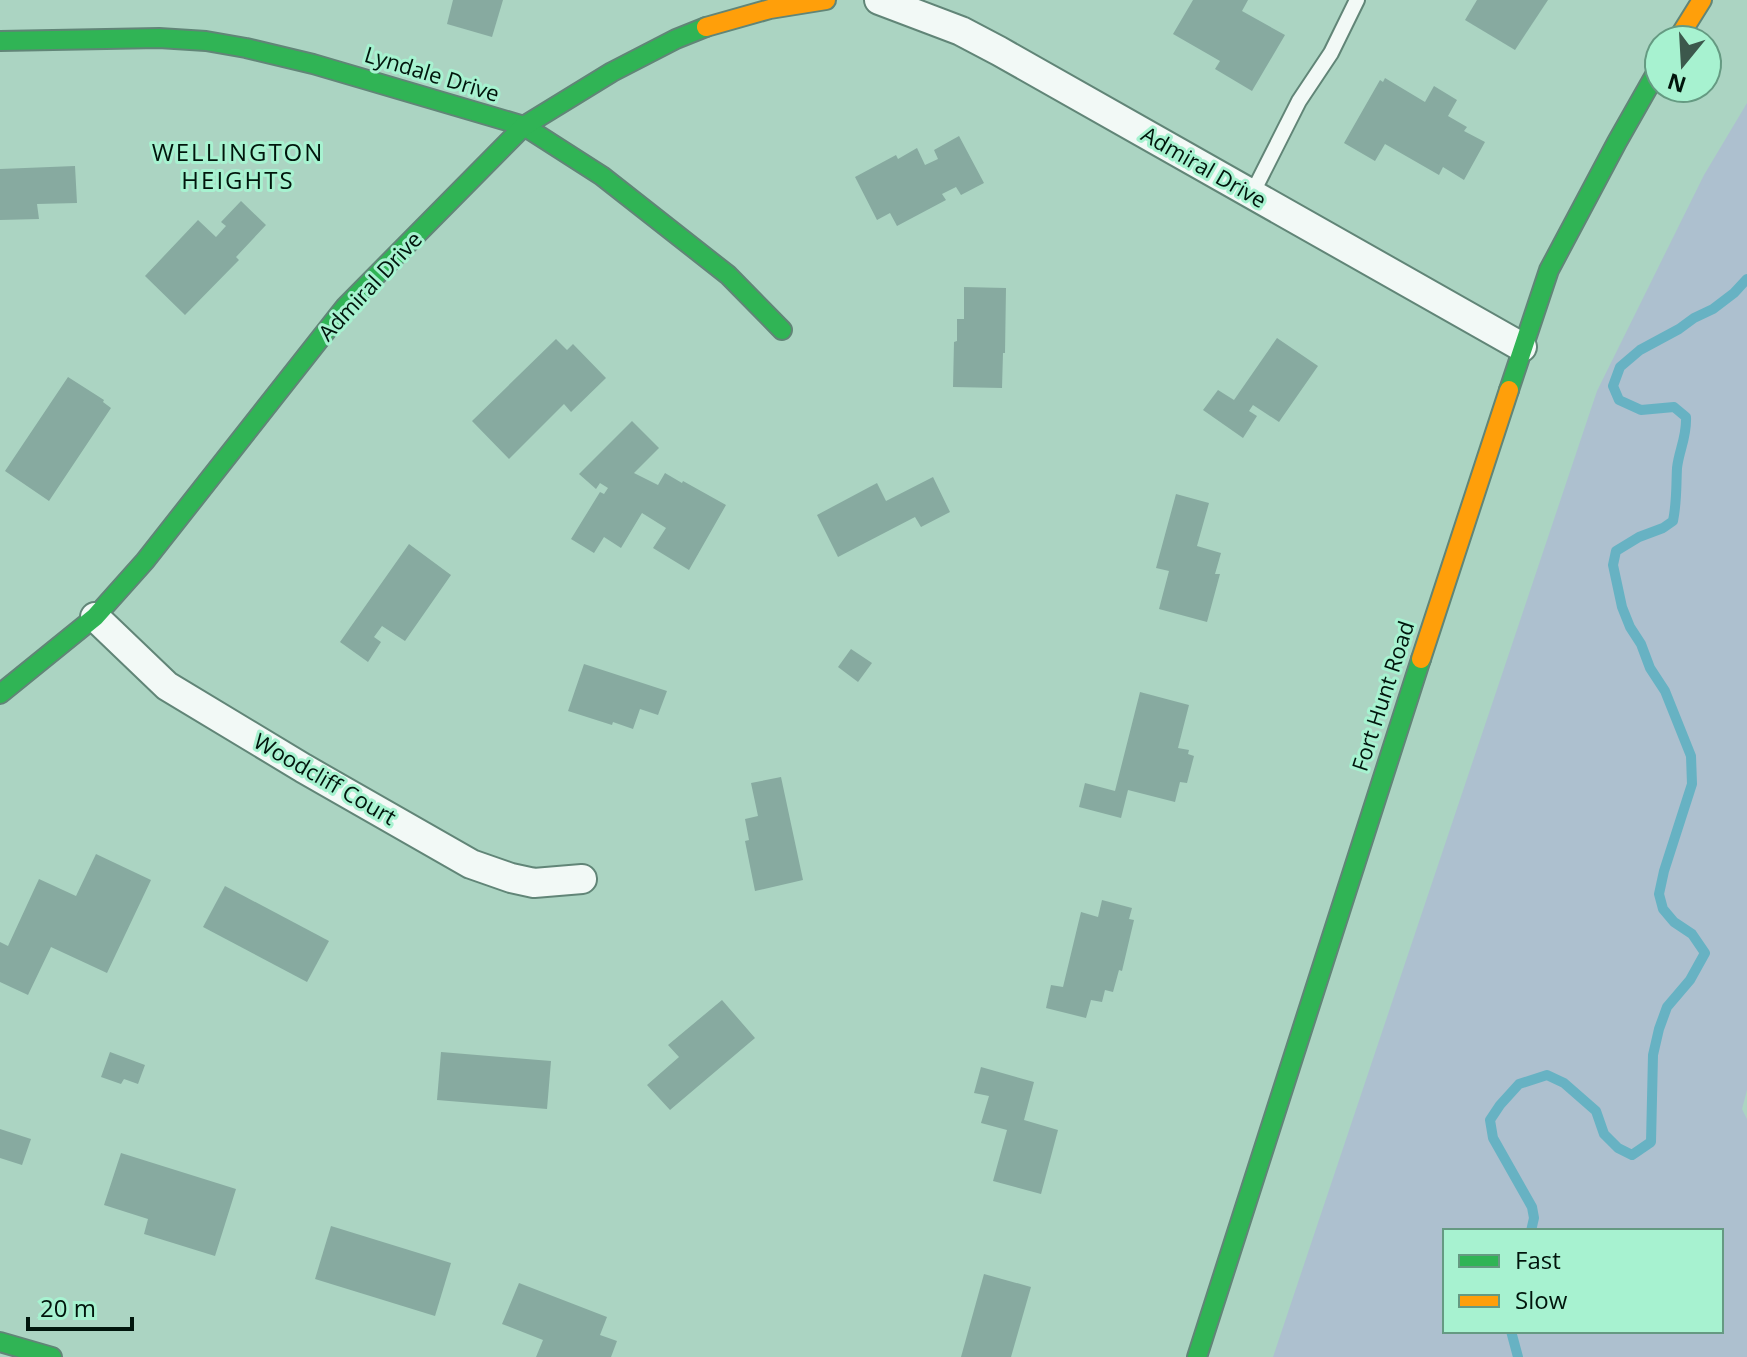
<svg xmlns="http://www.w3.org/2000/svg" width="1747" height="1357" font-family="'Open Sans',sans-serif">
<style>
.green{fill:#adc0cf;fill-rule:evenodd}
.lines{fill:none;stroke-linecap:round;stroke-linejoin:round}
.stream{stroke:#67b2c3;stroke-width:10}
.building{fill:#87aaa0}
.lane-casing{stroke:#618577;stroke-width:18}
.street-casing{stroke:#618577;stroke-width:32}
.fast-casing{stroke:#618577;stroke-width:22}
.slow-casing{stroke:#618577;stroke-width:22}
.lane{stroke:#f2f9f6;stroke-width:14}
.street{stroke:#f2f9f6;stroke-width:28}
.fast{stroke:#30b455;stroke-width:18}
.slow{stroke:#ff9f0a;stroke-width:18}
.labels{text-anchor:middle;stroke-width:6;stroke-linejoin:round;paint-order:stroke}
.street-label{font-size:22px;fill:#01150c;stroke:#a7f2d0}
.neighbourhood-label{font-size:24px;letter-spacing:2px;fill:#01150c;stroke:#a7f2d0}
</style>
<rect width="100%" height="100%" fill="#abd4c2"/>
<path class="green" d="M 1747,103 L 1747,1090 L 1742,1109 L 1747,1119 L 1747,1357 L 1273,1357 L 1597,391 L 1704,175 ZM 1445,1231 L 1721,1231 L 1721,1331 L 1445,1331 Z"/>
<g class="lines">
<g class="stream">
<path d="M 1531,1231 L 1534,1218 L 1532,1207 L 1493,1138 L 1490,1120 L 1500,1105 L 1519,1084 L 1547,1075 L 1564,1083 L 1596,1111 L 1604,1134 L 1618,1148 L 1632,1155 L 1651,1142 L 1653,1055 L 1659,1029 L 1667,1007 L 1690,980 L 1705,953 L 1692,934 L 1674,922 L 1663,909 L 1659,894 L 1664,871 L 1692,784 L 1691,756 L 1665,691 L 1650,668 L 1641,644 L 1630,627 L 1622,607 L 1613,565 L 1616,551 L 1639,537 L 1663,528 L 1673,521 C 1677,501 1676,488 1677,468 C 1679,450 1687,437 1686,417 L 1674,407 L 1641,410 L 1619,400 L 1613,386 L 1620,367 L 1640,350 L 1679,329 L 1694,318 L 1713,309 L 1734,293 L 1747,279"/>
<path d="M 1511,1331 L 1518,1357"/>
</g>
</g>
<g class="building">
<path d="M 453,0 L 503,0 L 492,37 L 447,24 Z"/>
<path d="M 1193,0 L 1248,0 L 1242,11 L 1285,35 L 1252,91 L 1215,69 L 1220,61 L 1173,34 Z"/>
<path d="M 1477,0 L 1548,0 L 1515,50 L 1465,20 Z"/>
<path d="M 1385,78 L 1425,102 L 1434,86 L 1457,100 L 1448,116 L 1467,127 L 1464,131 L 1485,142 L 1464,180 L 1443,167 L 1439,175 L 1385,144 L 1375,161 L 1344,143 L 1380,80 L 1383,82 Z"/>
<path d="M 959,136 L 984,183 L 961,195 L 956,187 L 942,194 L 946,200 L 897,226 L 890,213 L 877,220 L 855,177 L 896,155 L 898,159 L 917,148 L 925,165 L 938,159 L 934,150 Z"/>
<path d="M 75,166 L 77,203 L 37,204 L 39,219 L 0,220 L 0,169 Z"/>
<path d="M 241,201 L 266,225 L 236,257 L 239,260 L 185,315 L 145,276 L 198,220 L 216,237 L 226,226 L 221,222 Z"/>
<path d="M 964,287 L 1006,288 L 1005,353 L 1003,353 L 1002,388 L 953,387 L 954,342 L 957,341 L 957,319 L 964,319 Z"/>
<path d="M 1277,338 L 1318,366 L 1279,422 L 1253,405 L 1249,411 L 1257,416 L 1243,438 L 1203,410 L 1218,390 L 1234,400 Z"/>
<path d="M 556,339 L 567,350 L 573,344 L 606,378 L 571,412 L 564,404 L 509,459 L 472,421 Z"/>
<path d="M 68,377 L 104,400 L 103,402 L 111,408 L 49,501 L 5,471 Z"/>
<path d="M 632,421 L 659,448 L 634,473 L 658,485 L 665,473 L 682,483 L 683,481 L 726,505 L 689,570 L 653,548 L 666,528 L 642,513 L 621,548 L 604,537 L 594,553 L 571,539 L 600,492 L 604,494 L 608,488 L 600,483 L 596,489 L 579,474 Z"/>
<path d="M 933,477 L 950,512 L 921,527 L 915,517 L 838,557 L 817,515 L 877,483 L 886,501 Z"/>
<path d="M 1176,494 L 1209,503 L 1197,546 L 1221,553 L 1215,574 L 1220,574 L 1207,622 L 1159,609 L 1169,571 L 1156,568 Z"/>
<path d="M 409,544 L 451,575 L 405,641 L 382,626 L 374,637 L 381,642 L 368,662 L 340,642 Z"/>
<path d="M 851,649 L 872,663 L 858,682 L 838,667 Z"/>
<path d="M 584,664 L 667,691 L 658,715 L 640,709 L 633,729 L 613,722 L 612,725 L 568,711 Z"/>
<path d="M 1140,692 L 1189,705 L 1178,748 L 1189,750 L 1188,754 L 1194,756 L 1187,783 L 1180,782 L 1175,802 L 1128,790 L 1121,818 L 1079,807 L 1085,783 L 1115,791 Z"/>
<path d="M 781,777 L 803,880 L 755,891 L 745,841 L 749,840 L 745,819 L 758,816 L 751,783 Z"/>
<path d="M 96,854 L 151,880 L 107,973 L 51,947 L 28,995 L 0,982 L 0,942 L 8,946 L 39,879 L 76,896 Z"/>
<path d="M 225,886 L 329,941 L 307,982 L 203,927 Z"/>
<path d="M 1102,900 L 1132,908 L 1129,919 L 1134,920 L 1122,971 L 1119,970 L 1113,992 L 1105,990 L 1102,1002 L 1091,1000 L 1086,1018 L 1046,1008 L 1051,985 L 1063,987 L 1081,912 L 1098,917 Z"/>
<path d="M 722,1000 L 755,1038 L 670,1110 L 647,1085 L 679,1057 L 668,1045 Z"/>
<path d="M 110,1052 L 145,1065 L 138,1084 L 124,1079 L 121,1084 L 101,1077 Z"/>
<path d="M 441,1052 L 551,1061 L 547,1109 L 437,1100 Z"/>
<path d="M 981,1067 L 1034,1082 L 1024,1120 L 1058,1130 L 1041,1194 L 993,1181 L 1007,1130 L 981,1123 L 989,1096 L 974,1093 Z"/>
<path d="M 0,1129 L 31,1139 L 22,1165 L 0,1158 Z"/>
<path d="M 121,1153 L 236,1189 L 215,1256 L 144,1234 L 148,1219 L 104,1205 Z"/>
<path d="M 331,1226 L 451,1263 L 435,1316 L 315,1279 Z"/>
<path d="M 984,1274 L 1031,1287 L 1011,1357 L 961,1357 Z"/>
<path d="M 519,1283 L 607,1317 L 600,1335 L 617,1341 L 611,1357 L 536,1357 L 543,1340 L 502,1324 Z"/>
</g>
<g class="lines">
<defs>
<path id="lane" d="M 1252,194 L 1299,101 L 1331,53 L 1357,0"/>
<g id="street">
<path d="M 879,0 L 961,31 L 999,51 L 1522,347"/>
<path d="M 95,617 L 167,686 L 303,768 L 471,864 L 511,878 L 534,883 L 582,879"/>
</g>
<g id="fast">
<path d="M 0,41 L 159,38 L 206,41 L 246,48 L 313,64 L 524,126 L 602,176 L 728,275 L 782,330"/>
<path d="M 1509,390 L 1549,270 L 1617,142 L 1659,68"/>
<path d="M 0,694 L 95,617 L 145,561 L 345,307 L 524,126 L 612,72 L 676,39 L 706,27"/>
<path d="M 0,1342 L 52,1357"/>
<path d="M 1197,1357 L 1421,659"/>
</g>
<g id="slow">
<path d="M 706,27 L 770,9 L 826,0"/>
<path d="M 1677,40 L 1702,0"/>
<path d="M 1421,659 L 1509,390"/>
</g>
</defs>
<use href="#lane" class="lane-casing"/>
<use href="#street" class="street-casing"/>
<use href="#fast" class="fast-casing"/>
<use href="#slow" class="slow-casing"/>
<use href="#lane" class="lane"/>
<use href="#street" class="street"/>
<use href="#fast" class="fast"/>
<use href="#slow" class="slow"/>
</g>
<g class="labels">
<g class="street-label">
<text transform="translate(432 74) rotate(17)" y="8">Lyndale Drive</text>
<text transform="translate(1204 167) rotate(30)" y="8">Admiral Drive</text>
<text transform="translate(370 286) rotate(-47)" y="8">Admiral Drive</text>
<text transform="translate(1383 696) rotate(-72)" y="8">Fort Hunt Road</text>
<text transform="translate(325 779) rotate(30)" y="8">Woodcliff Court</text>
</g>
<g class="neighbourhood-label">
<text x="238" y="161">WELLINGTON<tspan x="238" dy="28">HEIGHTS</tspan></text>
</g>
</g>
<rect x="1443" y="1229" width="280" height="104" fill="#a7f2d0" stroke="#659a82" stroke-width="2"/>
<rect x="1459" y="1255" width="40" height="12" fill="#30b455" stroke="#659a82" stroke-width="2"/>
<text x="1515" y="1269" font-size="24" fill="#01150c">Fast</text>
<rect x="1459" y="1295" width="40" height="12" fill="#ff9f0a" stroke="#659a82" stroke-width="2"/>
<text x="1515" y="1309" font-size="24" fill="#01150c">Slow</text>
<g transform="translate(1683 64) rotate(198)"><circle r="38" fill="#a7f2d0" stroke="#659a82" stroke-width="2"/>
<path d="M0-6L14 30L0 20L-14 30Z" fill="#3c584c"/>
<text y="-12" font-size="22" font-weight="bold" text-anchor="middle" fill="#01150c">N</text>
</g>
<path d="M28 1317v12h104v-12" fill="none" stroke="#01150c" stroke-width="4"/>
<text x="40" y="1317" font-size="24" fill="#01150c" stroke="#a7f2d0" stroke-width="6" paint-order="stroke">20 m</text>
</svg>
